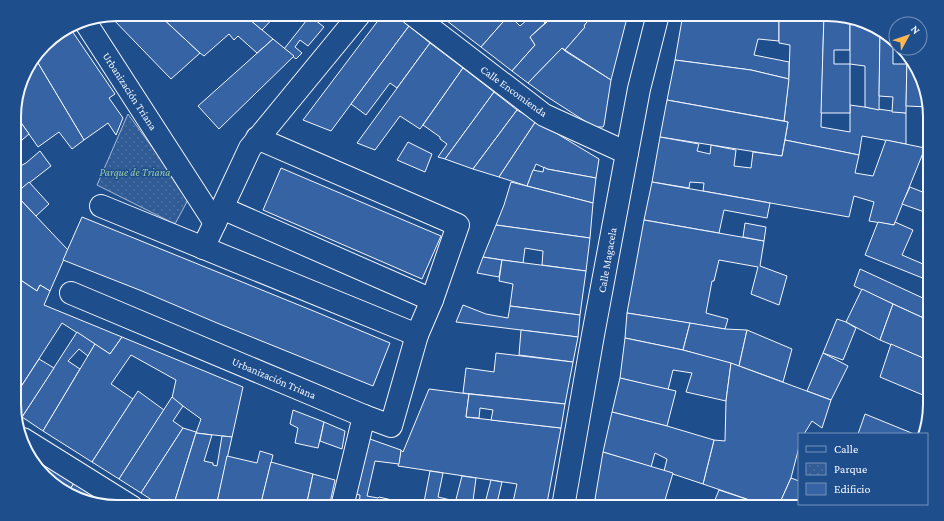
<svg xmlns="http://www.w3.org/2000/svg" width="944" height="521" font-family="'Crimson Pro',serif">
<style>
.park{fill:url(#park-dots);stroke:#a8bbd7}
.building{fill:#3563a3;stroke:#f2f6ff}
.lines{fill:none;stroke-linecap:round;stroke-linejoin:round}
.minor-casing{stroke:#f2f6ff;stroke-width:24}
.minor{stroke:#1f4e8c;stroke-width:22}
.labels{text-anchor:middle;stroke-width:3;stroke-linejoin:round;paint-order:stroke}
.street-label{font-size:11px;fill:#f2f6ff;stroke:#1f4e8c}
.park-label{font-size:11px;font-style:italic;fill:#97c8a6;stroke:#1f4e8c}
.rim{fill:none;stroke:#f2f6ff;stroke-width:2}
</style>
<defs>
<pattern id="park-dots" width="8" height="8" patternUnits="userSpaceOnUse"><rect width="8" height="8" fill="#305b95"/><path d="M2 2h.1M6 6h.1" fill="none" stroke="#4e73a5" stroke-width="1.8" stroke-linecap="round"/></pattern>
</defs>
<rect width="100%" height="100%" fill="#1f4e8c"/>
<path class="park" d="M 128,114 L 189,198 L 175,224 L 97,185 Z"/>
<g class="building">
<path d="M 117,14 L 158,14 L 200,53 L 171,79 L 109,15 Z"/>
<path d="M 158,14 L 243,14 L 273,39 L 257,53 L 238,36 L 234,40 L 229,34 L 204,56 L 200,53 Z"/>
<path d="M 243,14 L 277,14 L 262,30 Z"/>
<path d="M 383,14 L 394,14 L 409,26 L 331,131 L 303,120 Z"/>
<path d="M 438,14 L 510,14 L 481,47 Z"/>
<path d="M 510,14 L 521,14 L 515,21 L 520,26 L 534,14 L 538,14 L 545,23 L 530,37 L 535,45 L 512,71 L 481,47 Z"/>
<path d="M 538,14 L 556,14 L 545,23 Z"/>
<path d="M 556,14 L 567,14 L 570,16 L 571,14 L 580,14 L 587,22 L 584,26 L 585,27 L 565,50 L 562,48 L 528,83 L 512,71 L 535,45 L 530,37 Z"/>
<path d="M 580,14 L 628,14 L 611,80 L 565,50 L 585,27 L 584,26 L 587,22 Z"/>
<path d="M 683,14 L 693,14 L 779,21 L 779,41 L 758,39 L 754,55 L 789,62 L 789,79 L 751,70 L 675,60 Z"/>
<path d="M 693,14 L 734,14 L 733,17 Z"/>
<path d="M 734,14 L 779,14 L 779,21 L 733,17 Z"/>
<path d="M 779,14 L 824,14 L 821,127 L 850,132 L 850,105 L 906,113 L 906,144 L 862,136 L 859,155 L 785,140 L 788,122 L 784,121 L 789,76 L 790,45 L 779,43 Z"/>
<path d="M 824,14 L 827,14 L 850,20 L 850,50 L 834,50 L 834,64 L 850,64 L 850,113 L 821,113 Z"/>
<path d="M 310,16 L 324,27 L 308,46 L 300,40 L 295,47 L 302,53 L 296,59 L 284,49 Z"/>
<path d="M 850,20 L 878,28 L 880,29 L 879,110 L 865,107 L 865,66 L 850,64 Z"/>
<path d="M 409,26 L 430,43 L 397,88 L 390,83 L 366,115 L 351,104 Z"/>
<path d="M 880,29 L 896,44 L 896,48 L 900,48 L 893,48 L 893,64 L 907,64 L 906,113 L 892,112 L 893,97 L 879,96 Z"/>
<path d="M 72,31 L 115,94 L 109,98 L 123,118 L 116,135 L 108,123 L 84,140 L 35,58 L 45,45 Z"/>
<path d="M 273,39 L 294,56 L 219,129 L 198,106 Z"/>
<path d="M 430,43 L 463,68 L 420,129 L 400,116 L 375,150 L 357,143 Z"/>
<path d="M 562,48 L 565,51 L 611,80 L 604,125 L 603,127 L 594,127 L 546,96 L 528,83 Z"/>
<path d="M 907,55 L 913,60 L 929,107 L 906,106 Z"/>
<path d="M 35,58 L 84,140 L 72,149 L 59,132 L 38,147 L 15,114 L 15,104 L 25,71 Z"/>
<path d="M 675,60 L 751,70 L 789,79 L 784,121 L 667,100 Z"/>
<path d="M 463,68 L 494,92 L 445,159 L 438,157 L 447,144 L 440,139 L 440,137 L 423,125 Z"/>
<path d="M 494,92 L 517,110 L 473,169 L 445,159 Z"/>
<path d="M 667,100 L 788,122 L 782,156 L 660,137 Z"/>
<path d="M 517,110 L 536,121 L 499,177 L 473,169 Z"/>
<path d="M 15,114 L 29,134 L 15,146 Z"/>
<path d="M 536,121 L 599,159 L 596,178 L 547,169 L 536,164 L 527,186 L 499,177 Z"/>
<path d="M 660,137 L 699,144 L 697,151 L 710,154 L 711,145 L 736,150 L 734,166 L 751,168 L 753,152 L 782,156 L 785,140 L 859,155 L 855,173 L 873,176 L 886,140 L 925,148 L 894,225 L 869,221 L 874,202 L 854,196 L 849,217 L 703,191 L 704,183 L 690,182 L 689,188 L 652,182 Z"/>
<path d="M 408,142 L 432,154 L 425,172 L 397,160 Z"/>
<path d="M 40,151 L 51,166 L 15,194 L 15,169 L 26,163 Z"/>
<path d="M 544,167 L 547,169 L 596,178 L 593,203 L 527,186 L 533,170 L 543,172 Z"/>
<path d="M 281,168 L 441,236 L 422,279 L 263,210 Z"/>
<path d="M 29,182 L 49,204 L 36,216 L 15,194 Z"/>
<path d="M 511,182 L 593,203 L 590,238 L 496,225 L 504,205 Z"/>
<path d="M 652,182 L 770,203 L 767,218 L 724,210 L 719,233 L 644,220 Z"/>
<path d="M 910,187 L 930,195 L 930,214 L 902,204 Z"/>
<path d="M 15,194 L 68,250 L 50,291 L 40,285 L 37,291 L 16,277 L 15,278 Z"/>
<path d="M 82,217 L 316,312 L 390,343 L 373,386 L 217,323 L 142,291 L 63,260 Z"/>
<path d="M 644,220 L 764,241 L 760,266 L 787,276 L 779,305 L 751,294 L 758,267 L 719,260 L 714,281 L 712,281 L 706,313 L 728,319 L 725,329 L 627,313 Z"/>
<path d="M 878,222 L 894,225 L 895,222 L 913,230 L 902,255 L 923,264 L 930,248 L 930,281 L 865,255 Z"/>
<path d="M 745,223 L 766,227 L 764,241 L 743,237 Z"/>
<path d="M 496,225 L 590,238 L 586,271 L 542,265 L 543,251 L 525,248 L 523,263 L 483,257 Z"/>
<path d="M 483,257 L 502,260 L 499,277 L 477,273 Z"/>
<path d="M 502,260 L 586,271 L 580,315 L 510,306 L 513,284 L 499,281 Z"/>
<path d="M 860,269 L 925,299 L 930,281 L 930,321 L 854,286 Z"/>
<path d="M 16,277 L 37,291 L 40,285 L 50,291 L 44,305 L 122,337 L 110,354 L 62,323 L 15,396 L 15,278 Z"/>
<path d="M 862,289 L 893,304 L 880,340 L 846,322 Z"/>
<path d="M 893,304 L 930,321 L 930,361 L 880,340 Z"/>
<path d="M 463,305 L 486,314 L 508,318 L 510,306 L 580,315 L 578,337 L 456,322 Z"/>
<path d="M 627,313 L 690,323 L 683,350 L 625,338 Z"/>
<path d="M 837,319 L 846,322 L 856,328 L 843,360 L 823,353 Z"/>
<path d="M 690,323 L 725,329 L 747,330 L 739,366 L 683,350 Z"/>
<path d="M 521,330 L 578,337 L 573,362 L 519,355 Z"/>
<path d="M 747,330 L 792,349 L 783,382 L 739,366 Z"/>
<path d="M 77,332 L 95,344 L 88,356 L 79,349 L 68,361 L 80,369 L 43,431 L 22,417 Z"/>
<path d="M 122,337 L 243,387 L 232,437 L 196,433 L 201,419 L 172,398 L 176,380 L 131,355 L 111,384 L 133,399 L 92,462 L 43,431 L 95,344 L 110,354 Z"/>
<path d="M 625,338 L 683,350 L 731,363 L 726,401 L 686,392 L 692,373 L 673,370 L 668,390 L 620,378 Z"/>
<path d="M 891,344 L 930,361 L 930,398 L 880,377 Z"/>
<path d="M 496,353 L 573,362 L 565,404 L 463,393 L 466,368 L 494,372 Z"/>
<path d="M 823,353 L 848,366 L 831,400 L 807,391 Z"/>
<path d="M 39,359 L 54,368 L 22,417 L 15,413 L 15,396 Z"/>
<path d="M 731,363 L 831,400 L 822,428 L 812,421 L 804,434 L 799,434 L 799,447 L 791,478 L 778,507 L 770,507 L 703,484 L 714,440 L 725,441 L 726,401 Z"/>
<path d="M 620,378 L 676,391 L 667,426 L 612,412 Z"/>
<path d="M 429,389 L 469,394 L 466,417 L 561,428 L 547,503 L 513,502 L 517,484 L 398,466 L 401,450 L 403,452 Z"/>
<path d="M 138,391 L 164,410 L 119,479 L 92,462 Z"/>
<path d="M 469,394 L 565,404 L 561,428 L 491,420 L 493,410 L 480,408 L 479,418 L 466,417 Z"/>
<path d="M 172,397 L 183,406 L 173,421 L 183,428 L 141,493 L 119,479 Z"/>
<path d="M 293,410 L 324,422 L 318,448 L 295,443 L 298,428 L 290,424 Z"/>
<path d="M 612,412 L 667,426 L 714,440 L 703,484 L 664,471 L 667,459 L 655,453 L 651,467 L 603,452 Z"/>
<path d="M 865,414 L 914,434 L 858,434 Z"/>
<path d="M 324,422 L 345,431 L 342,449 L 320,441 Z"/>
<path d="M 183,428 L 196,432 L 196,433 L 173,507 L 163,507 L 141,493 Z"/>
<path d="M 196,433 L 212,435 L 204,461 L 213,463 L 213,465 L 217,466 L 222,436 L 232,437 L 216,507 L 173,507 Z"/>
<path d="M 367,438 L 401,450 L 399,464 L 375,461 L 367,496 L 378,498 L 379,497 L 392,500 L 391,507 L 359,507 L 360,495 L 355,494 Z"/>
<path d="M 260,451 L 273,455 L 260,507 L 216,507 L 227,456 L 257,463 Z"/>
<path d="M 603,452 L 673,473 L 665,500 L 683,507 L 619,507 L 595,499 Z"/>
<path d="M 271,462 L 313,474 L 306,507 L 260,507 Z"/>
<path d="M 44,464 L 74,483 L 67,494 L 66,493 L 40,470 Z"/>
<path d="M 430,471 L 443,473 L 438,497 L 455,501 L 454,507 L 423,507 Z"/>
<path d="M 313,474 L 335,480 L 329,507 L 306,507 Z"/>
<path d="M 462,476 L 476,478 L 473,501 L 485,505 L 484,507 L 454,507 Z"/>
<path d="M 791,478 L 799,481 L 799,504 L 821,504 L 820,507 L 778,507 Z"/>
<path d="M 491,480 L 502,482 L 496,507 L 484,507 Z"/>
<path d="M 74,483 L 104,502 L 103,503 L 67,494 Z"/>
<path d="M 719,490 L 770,507 L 712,507 Z"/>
<path d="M 595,499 L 619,507 L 594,507 Z"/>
<path d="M 392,501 L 415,507 L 391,507 Z"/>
<path d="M 513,502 L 547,503 L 546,507 L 512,507 Z"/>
<path d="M 821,504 L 842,504 L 834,507 L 820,507 Z"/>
</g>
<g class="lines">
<defs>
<g id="minor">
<path d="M 412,14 L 544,115 L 627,153"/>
<path d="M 84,20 L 215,223"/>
<path d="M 101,206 L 417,335"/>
<path d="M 222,208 L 432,300"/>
<path d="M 203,248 L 222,208 L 250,148 L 360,14"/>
<path d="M 71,293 L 364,416 L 391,426 L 417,335 L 432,300 L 458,225 L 257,138"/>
<path d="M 23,439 L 132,507"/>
<path d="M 342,507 L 364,416"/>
<path d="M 563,507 L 593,335 L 627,153 L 639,89 L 658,14"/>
</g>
</defs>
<use href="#minor" class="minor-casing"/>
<use href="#minor" class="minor"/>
</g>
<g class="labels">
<g class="street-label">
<text transform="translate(130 91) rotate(57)" y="4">Urbanización Triana</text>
<text transform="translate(514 91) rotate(36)" y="4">Calle Encomienda</text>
<text transform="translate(607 260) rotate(-80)" y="4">Calle Magacela</text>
<text transform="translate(274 378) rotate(23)" y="4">Urbanización Triana</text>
</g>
<g class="park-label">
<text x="135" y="176">Parque de Triana</text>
</g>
</g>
<path d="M0 0H944V521H0ZM117 21H827A96 96 0 0 1 923 117V404A96 96 0 0 1 827 500H117A96 96 0 0 1 21 404V117A96 96 0 0 1 117 21Z" fill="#1f4e8c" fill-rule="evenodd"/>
<path class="rim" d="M117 21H827A96 96 0 0 1 923 117V404A96 96 0 0 1 827 500H117A96 96 0 0 1 21 404V117A96 96 0 0 1 117 21Z"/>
<rect x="798" y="433" width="130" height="72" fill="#1f4e8c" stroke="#7391ba"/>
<rect x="806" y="446" width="20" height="6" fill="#1f4e8c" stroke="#7391ba"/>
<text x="834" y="453" font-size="12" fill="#f2f6ff">Calle</text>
<rect x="806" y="463" width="20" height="12" fill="url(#park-dots)" stroke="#7391ba"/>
<text x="834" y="473" font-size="12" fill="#f2f6ff">Parque</text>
<rect x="806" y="483" width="20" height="12" fill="#3563a3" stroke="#7391ba"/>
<text x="834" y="493" font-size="12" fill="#f2f6ff">Edificio</text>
<g transform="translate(908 36) rotate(50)"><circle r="19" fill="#1f4e8c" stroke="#7391ba"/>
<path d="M0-3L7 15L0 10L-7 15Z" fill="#ffb74d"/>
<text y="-6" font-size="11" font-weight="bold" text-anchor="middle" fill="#f2f6ff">N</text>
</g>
</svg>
